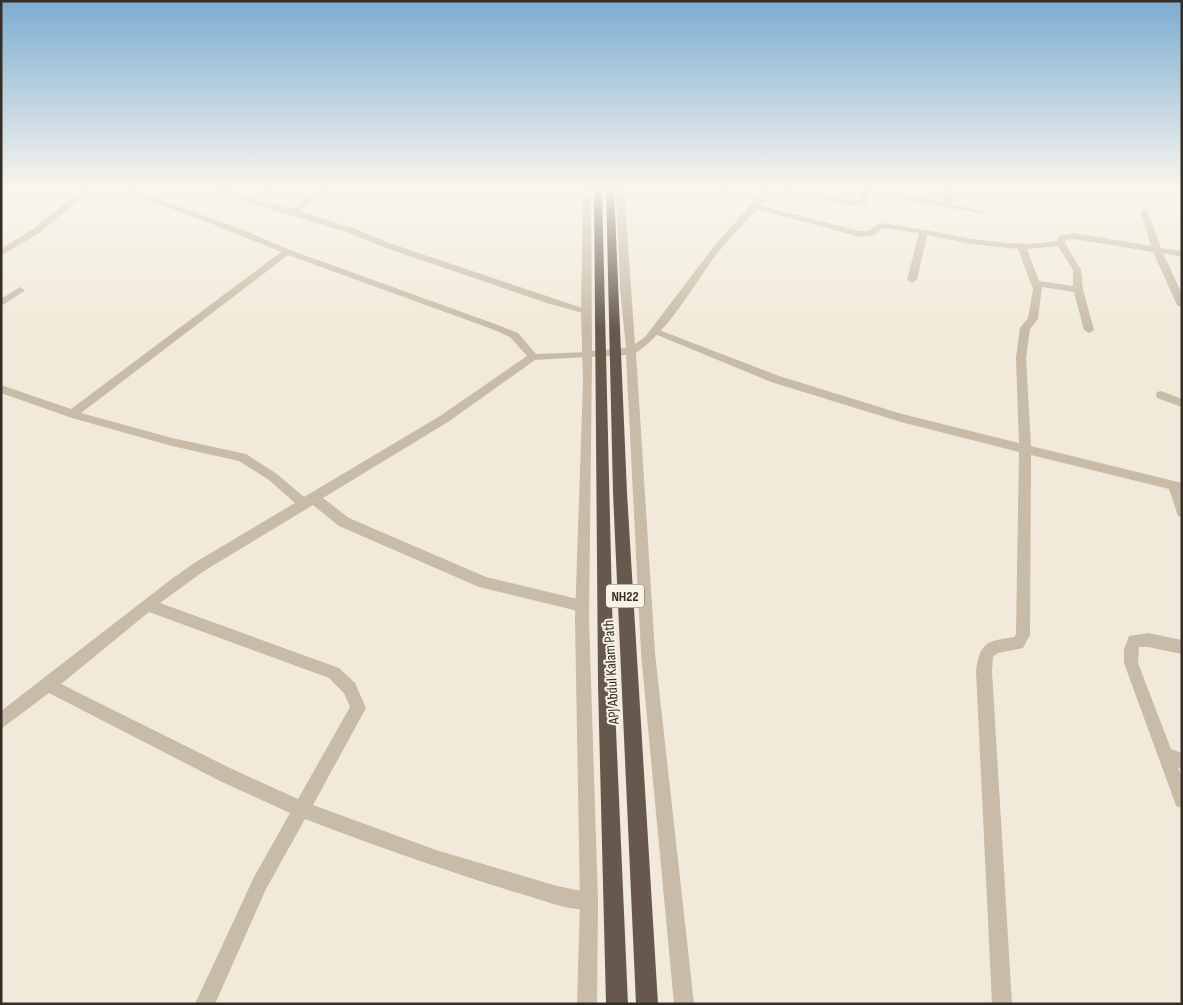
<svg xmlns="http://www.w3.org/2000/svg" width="1183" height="1005" font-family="'Sofia Sans Condensed',sans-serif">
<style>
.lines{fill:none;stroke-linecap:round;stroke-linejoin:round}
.minor{fill:#c8bba7;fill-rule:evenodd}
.tertiary{fill:#c8bba7;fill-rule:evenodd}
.trunk{fill:#66584c;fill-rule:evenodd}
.labels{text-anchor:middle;stroke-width:4;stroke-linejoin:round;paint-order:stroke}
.shield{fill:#f9f3e7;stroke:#706961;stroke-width:1}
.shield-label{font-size:14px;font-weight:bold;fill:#352e27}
.street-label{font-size:15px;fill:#352e27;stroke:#f9f3e7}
</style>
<rect width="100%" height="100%" fill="#f1eada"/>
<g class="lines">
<g class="minor">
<path d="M 83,189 L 92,189 L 39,233 L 1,256 L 1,249 L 33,229 Z"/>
<path d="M 119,189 L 130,189 L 241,229 L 290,250 L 498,325 L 518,333 L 536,354 L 591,352 L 592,354 L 587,357 L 535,360 L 448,422 L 323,498 L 349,518 L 486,577 L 582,600 L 587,602 L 589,606 L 587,610 L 582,612 L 479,587 L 339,526 L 313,505 L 204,571 L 160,603 L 339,668 L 355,683 L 366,708 L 313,805 L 436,850 L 557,886 L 596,894 L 598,901 L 596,908 C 578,915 537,898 518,893 C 446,871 376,846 305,819 L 266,889 L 215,1004 L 195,1004 L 254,877 L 290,813 L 220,781 L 49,693 L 1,729 L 1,711 L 169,581 L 194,563 L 295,503 L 269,480 L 239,461 L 172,446 L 72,418 L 1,393 L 1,385 L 71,409 L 281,252 L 235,233 ZM 288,255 L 492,329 L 510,337 L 527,356 L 440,416 L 304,497 L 277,474 L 246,454 L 172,438 L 81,413 ZM 149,612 L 329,678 L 344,693 L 350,707 L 298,799 L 232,769 L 61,684 Z"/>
<path d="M 213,189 L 225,189 L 252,197 L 266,189 L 275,189 L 260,200 L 291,209 L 319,189 L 328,189 L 298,211 L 356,229 L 389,243 L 591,311 L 586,314 L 547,303 L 383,247 L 350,233 L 249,203 Z"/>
<path d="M 711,189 L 725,189 L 765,199 L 761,201 Z"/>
<path d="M 774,189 L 790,189 L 855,201 L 860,200 L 860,191 L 870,189 L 943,202 L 946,189 L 954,189 L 951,204 L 987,212 L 983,214 L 869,193 L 867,203 L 856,206 Z"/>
<path d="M 753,204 L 860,231 L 867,231 L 881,223 C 940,230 999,251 1057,241 L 1059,236 L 1074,233 L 1151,246 L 1140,211 L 1144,209 L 1148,211 L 1161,248 L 1182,251 L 1182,257 L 1163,253 L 1182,294 L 1182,308 L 1177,305 L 1153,252 L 1074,239 L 1066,240 L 1065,243 L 1081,270 L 1083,290 L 1094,330 L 1089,333 L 1084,330 L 1074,292 L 1042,287 L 1038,319 L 1030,329 L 1026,358 L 1031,446 L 1182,483 L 1182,517 L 1178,516 L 1169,489 L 1031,455 L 1030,635 L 1023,648 L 998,653 L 993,657 L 992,671 L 1012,1004 L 992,1004 L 976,671 C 980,642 987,641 1014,637 L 1016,634 L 1019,452 L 901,422 L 771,382 L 650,332 L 655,329 L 659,330 L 779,376 L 902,414 L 1019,443 L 1016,358 L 1020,328 L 1028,318 L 1033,289 L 1018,249 L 971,244 L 927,235 L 917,280 L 912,283 L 907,280 L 919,233 L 883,228 L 872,236 L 860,237 L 753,208 ZM 1058,246 L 1073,270 L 1073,286 L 1039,281 L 1027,249 Z"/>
<path d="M 20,287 L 25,290 L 23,292 L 1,306 L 1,299 Z"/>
<path d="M 1161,391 L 1182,399 L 1182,407 L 1157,398 L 1156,395 L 1157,392 Z"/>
<path d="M 1148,633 L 1182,640 L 1182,654 L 1148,647 L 1139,647 L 1138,663 L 1171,749 L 1182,753 L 1182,769 L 1178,768 L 1182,777 L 1182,808 L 1176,806 L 1174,800 L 1124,663 L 1124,650 L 1129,636 Z"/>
</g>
<path class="tertiary" d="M 583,189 L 591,189 L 592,351 L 626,348 L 620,288 L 616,189 L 624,189 L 635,344 L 645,337 L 715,245 L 765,189 L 773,189 C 757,211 737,229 720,250 C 693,284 672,328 636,353 L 655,653 L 694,1004 L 674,1004 L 641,653 L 626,355 L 592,357 L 589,619 L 598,901 L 597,1004 L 577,1004 L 580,901 L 575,619 L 583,382 L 581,311 Z"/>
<g class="trunk">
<path d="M 594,189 L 602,189 L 614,684 L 628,1004 L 606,1004 L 598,684 Z"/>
<path d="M 606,189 L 614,189 L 627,493 L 658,1004 L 636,1004 L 613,493 Z"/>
</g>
</g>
<linearGradient id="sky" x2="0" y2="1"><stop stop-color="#7cadd0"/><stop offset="0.57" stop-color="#f9f6ee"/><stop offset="1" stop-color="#f9f6ee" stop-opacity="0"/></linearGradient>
<rect width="1183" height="330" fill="url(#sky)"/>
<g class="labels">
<rect class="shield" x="606" y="584.5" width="38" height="23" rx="4"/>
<g class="shield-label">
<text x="625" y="601">NH22</text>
</g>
<g class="street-label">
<text transform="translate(611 672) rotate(-93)" y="5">APJ Abdul Kalam Path</text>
</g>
</g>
<rect width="1183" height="1005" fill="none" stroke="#352e27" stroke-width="5"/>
</svg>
